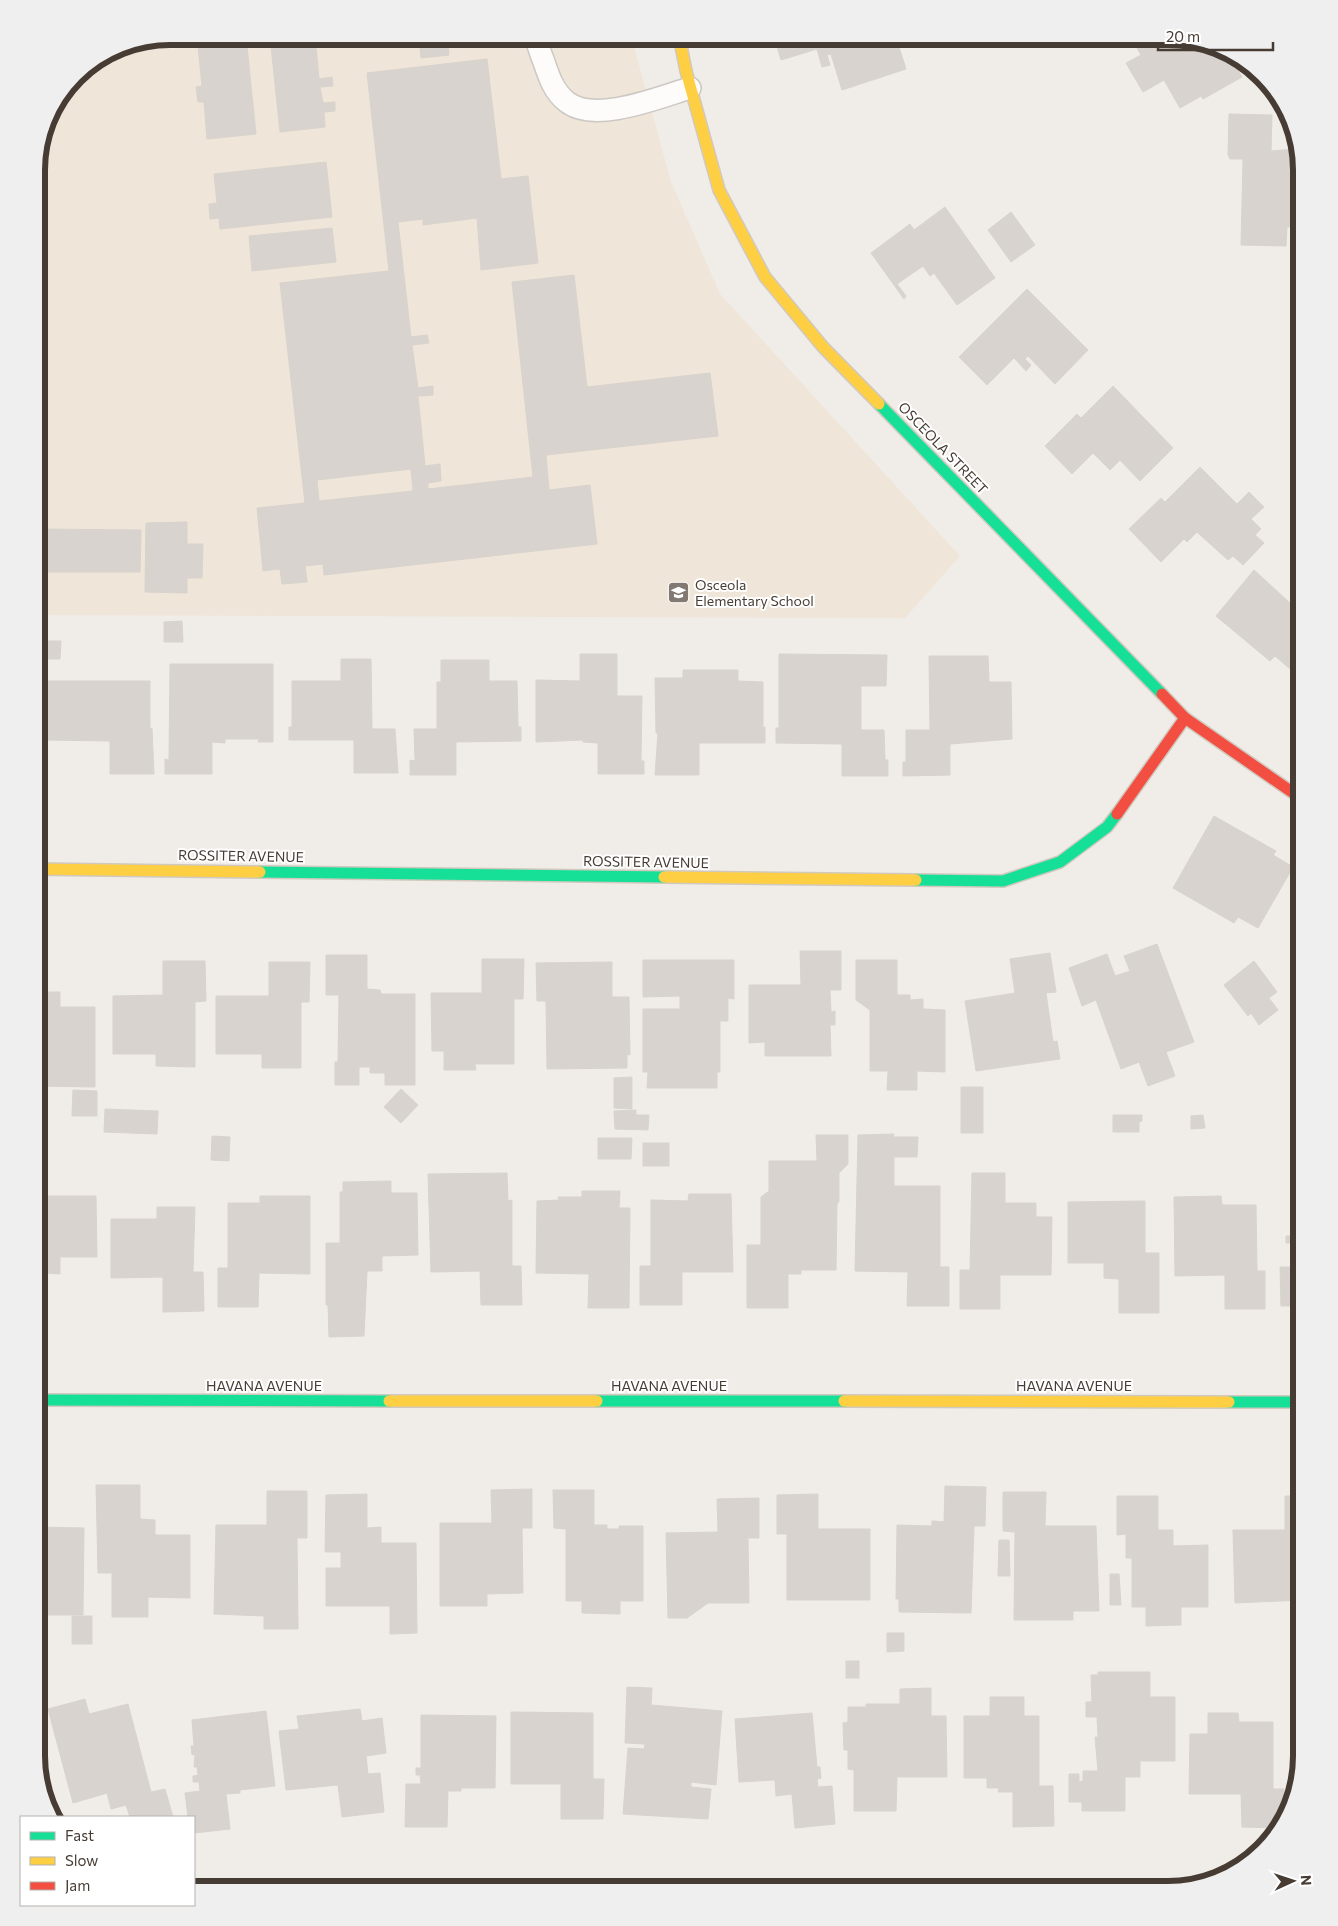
<svg xmlns="http://www.w3.org/2000/svg" width="1338" height="1926" font-family="Commissioner,sans-serif">
<style>
.education{fill:#efe5d8}
.building{fill:#d8d3ce;stroke:#d8d3cd;fill-rule:evenodd}
.lines{fill:none;stroke-linecap:round;stroke-linejoin:round}
.lane-casing{stroke:#ccc8c3;stroke-width:24}
.fast-casing{stroke:#d1c9be;stroke-width:14}
.slow-casing{stroke:#d1c9be;stroke-width:14}
.jam-casing{stroke:#d1c9be;stroke-width:14}
.lane{stroke:#fdfcfb;stroke-width:21}
.fast{stroke:#16e098;stroke-width:11}
.slow{stroke:#ffcf43;stroke-width:11}
.jam{stroke:#f24e42;stroke-width:11}
.labels{text-anchor:middle;stroke-width:4;stroke-linejoin:round;paint-order:stroke}
.street-label{font-size:14px;fill:#463c33;stroke:#fff}
.poi-label{font-size:14px;fill:#463c33;stroke:#fff;text-anchor:start}
.rim{fill:none;stroke:#463c33;stroke-width:6}
</style>
<rect width="100%" height="100%" fill="#f0ece7"/>
<path class="education" d="M 170,36 L 631,36 L 671,182 L 720,294 L 960,556 L 905,618 L 36,615 L 37,161 L 47,118 L 76,75 L 119,46 Z"/>
<g class="building">
<path d="M 197,36 L 246,36 L 256,134 L 207,139 L 204,102 L 198,102 L 196,87 L 202,86 Z"/>
<path d="M 270,36 L 315,36 L 319,79 L 332,77 L 333,86 L 320,87 L 323,103 L 335,102 L 335,111 L 324,112 L 325,127 L 280,132 Z"/>
<path d="M 419,36 L 447,36 L 449,55 L 421,58 Z"/>
<path d="M 774,36 L 874,36 L 878,49 L 898,44 L 906,69 L 842,90 L 831,54 L 827,55 L 830,65 L 822,67 L 817,49 L 781,60 Z"/>
<path d="M 1131,37 L 1177,37 L 1227,52 L 1242,77 L 1203,99 L 1201,96 L 1180,108 L 1164,80 L 1143,92 L 1126,63 L 1141,55 Z"/>
<path d="M 487,59 L 501,179 L 528,176 L 538,263 L 481,270 L 477,218 L 423,225 L 423,219 L 398,222 L 411,337 L 427,335 L 429,343 L 412,345 L 418,388 L 433,386 L 433,395 L 418,396 L 425,466 L 440,464 L 441,481 L 428,483 L 428,489 L 533,477 L 512,282 L 574,275 L 587,387 L 710,373 L 718,436 L 546,455 L 549,490 L 590,485 L 597,544 L 324,575 L 323,564 L 305,566 L 307,582 L 282,584 L 280,569 L 263,571 L 257,508 L 305,503 L 280,283 L 389,271 L 367,73 ZM 411,469 L 413,491 L 319,501 L 317,480 Z"/>
<path d="M 1229,114 L 1272,115 L 1271,151 L 1296,149 L 1296,160 L 1299,160 L 1302,170 L 1302,227 L 1287,227 L 1286,246 L 1241,245 L 1243,159 L 1230,159 L 1228,155 Z"/>
<path d="M 326,162 L 332,217 L 220,229 L 219,218 L 210,219 L 209,204 L 217,203 L 214,174 Z"/>
<path d="M 945,207 L 995,278 L 957,305 L 934,273 L 930,276 L 923,266 L 897,284 L 906,296 L 904,299 L 871,253 L 910,224 L 914,230 Z"/>
<path d="M 1011,212 L 1035,245 L 1011,262 L 988,230 Z"/>
<path d="M 332,228 L 336,262 L 252,271 L 249,236 Z"/>
<path d="M 1027,289 L 1088,350 L 1055,384 L 1028,356 L 1025,359 L 1031,365 L 1026,371 L 1014,358 L 987,385 L 959,357 Z"/>
<path d="M 1113,386 L 1173,448 L 1140,481 L 1120,460 L 1110,470 L 1093,453 L 1072,474 L 1045,446 L 1077,414 L 1081,418 Z"/>
<path d="M 1200,467 L 1237,504 L 1249,492 L 1264,507 L 1251,519 L 1261,529 L 1255,535 L 1264,543 L 1243,565 L 1233,556 L 1228,560 L 1197,532 L 1187,542 L 1184,539 L 1161,562 L 1129,529 L 1161,498 L 1165,502 Z"/>
<path d="M 187,522 L 187,544 L 203,544 L 202,578 L 187,578 L 187,593 L 145,592 L 146,523 Z"/>
<path d="M 36,529 L 141,530 L 140,572 L 36,572 Z"/>
<path d="M 1254,570 L 1302,614 L 1302,679 L 1275,656 L 1270,661 L 1216,616 Z"/>
<path d="M 182,621 L 183,642 L 164,642 L 164,622 Z"/>
<path d="M 44,641 L 61,641 L 60,659 L 43,659 Z"/>
<path d="M 580,654 L 617,654 L 617,696 L 642,696 L 641,761 L 644,761 L 644,774 L 598,774 L 598,743 L 583,742 L 583,740 L 536,742 L 536,680 L 580,681 Z"/>
<path d="M 779,654 L 887,655 L 886,686 L 861,686 L 861,730 L 884,730 L 885,760 L 888,760 L 888,776 L 842,776 L 842,744 L 776,743 L 776,728 L 779,728 Z"/>
<path d="M 929,656 L 988,656 L 989,682 L 1011,682 L 1012,739 L 950,744 L 950,775 L 903,776 L 903,762 L 906,762 L 906,730 L 930,730 Z"/>
<path d="M 341,659 L 371,659 L 372,729 L 395,729 L 398,773 L 354,773 L 354,740 L 289,740 L 289,727 L 292,727 L 292,681 L 341,681 Z"/>
<path d="M 441,660 L 489,660 L 489,681 L 517,681 L 518,727 L 521,727 L 521,741 L 456,742 L 456,775 L 410,775 L 410,760 L 415,761 L 414,729 L 437,729 L 437,682 L 441,682 Z"/>
<path d="M 170,664 L 273,664 L 273,742 L 258,742 L 259,739 L 225,739 L 225,743 L 212,742 L 212,774 L 165,774 L 165,759 L 169,760 Z"/>
<path d="M 683,670 L 738,670 L 738,681 L 763,682 L 763,728 L 765,727 L 765,743 L 699,743 L 699,775 L 655,775 L 658,733 L 656,733 L 655,678 L 683,678 Z"/>
<path d="M 47,681 L 150,681 L 150,729 L 152,728 L 154,774 L 110,774 L 110,741 L 44,740 L 44,725 L 47,726 Z"/>
<path d="M 1214,816 L 1276,851 L 1273,855 L 1293,867 L 1258,928 L 1238,917 L 1234,923 L 1173,888 Z"/>
<path d="M 1157,944 L 1194,1042 L 1166,1052 L 1175,1076 L 1148,1086 L 1139,1062 L 1121,1069 L 1096,1000 L 1082,1006 L 1069,968 L 1107,954 L 1115,976 L 1130,971 L 1124,956 Z"/>
<path d="M 800,951 L 841,951 L 841,990 L 830,990 L 831,1012 L 835,1011 L 835,1025 L 830,1025 L 831,1056 L 765,1056 L 765,1042 L 749,1043 L 749,985 L 801,985 Z"/>
<path d="M 1050,953 L 1056,992 L 1046,993 L 1053,1042 L 1057,1041 L 1060,1059 L 976,1071 L 965,1001 L 1015,993 L 1010,959 Z"/>
<path d="M 326,955 L 367,955 L 367,989 L 380,990 L 381,994 L 415,994 L 415,1085 L 385,1085 L 385,1073 L 370,1073 L 370,1067 L 359,1067 L 359,1085 L 335,1085 L 335,1062 L 338,1062 L 339,995 L 326,995 Z"/>
<path d="M 36,958 L 44,958 L 44,992 L 60,992 L 60,1007 L 95,1007 L 95,1087 L 36,1086 Z"/>
<path d="M 482,959 L 524,959 L 523,999 L 514,999 L 514,1064 L 475,1064 L 476,1070 L 444,1070 L 444,1051 L 432,1051 L 431,993 L 482,993 Z"/>
<path d="M 643,960 L 734,960 L 734,999 L 728,998 L 728,1021 L 720,1021 L 720,1072 L 717,1072 L 717,1088 L 647,1088 L 648,1072 L 643,1072 L 643,1009 L 680,1009 L 680,996 L 643,997 Z"/>
<path d="M 856,960 L 897,960 L 897,995 L 910,995 L 910,1000 L 923,999 L 923,1009 L 945,1010 L 945,1072 L 917,1071 L 917,1090 L 887,1090 L 888,1071 L 870,1071 L 870,1010 L 856,1000 Z"/>
<path d="M 163,961 L 205,961 L 206,1001 L 195,1002 L 195,1067 L 156,1066 L 156,1054 L 113,1054 L 113,996 L 163,995 Z"/>
<path d="M 1254,961 L 1277,992 L 1269,998 L 1278,1010 L 1259,1025 L 1251,1013 L 1248,1016 L 1224,985 Z"/>
<path d="M 269,962 L 310,962 L 309,1002 L 301,1002 L 301,1068 L 262,1068 L 262,1054 L 216,1054 L 216,996 L 269,996 Z"/>
<path d="M 612,962 L 612,997 L 629,997 L 630,1055 L 627,1054 L 627,1068 L 547,1069 L 546,1001 L 537,1001 L 536,963 Z"/>
<path d="M 632,1077 L 632,1109 L 614,1108 L 614,1078 Z"/>
<rect x="961" y="1087" width="22" height="46"/>
<path d="M 401,1089 L 418,1105 L 401,1123 L 384,1107 Z"/>
<path d="M 73,1090 L 97,1091 L 97,1116 L 72,1116 Z"/>
<path d="M 105,1109 L 158,1111 L 157,1134 L 104,1132 Z"/>
<path d="M 636,1110 L 636,1115 L 649,1115 L 648,1130 L 615,1129 L 614,1111 Z"/>
<path d="M 1113,1115 L 1142,1115 L 1142,1121 L 1139,1122 L 1139,1132 L 1113,1132 Z"/>
<path d="M 1203,1115 L 1205,1128 L 1191,1129 L 1191,1116 Z"/>
<path d="M 894,1134 L 893,1137 L 918,1137 L 917,1157 L 894,1157 L 894,1186 L 940,1186 L 940,1267 L 949,1267 L 949,1306 L 907,1306 L 908,1272 L 855,1271 L 858,1135 Z"/>
<path d="M 816,1135 L 848,1135 L 848,1164 L 839,1173 L 839,1201 L 837,1204 L 836,1270 L 801,1270 L 801,1274 L 788,1274 L 788,1308 L 747,1308 L 747,1245 L 761,1245 L 761,1197 L 769,1191 L 769,1161 L 817,1161 Z"/>
<path d="M 212,1136 L 230,1137 L 229,1161 L 211,1160 Z"/>
<path d="M 598,1138 L 632,1138 L 631,1159 L 598,1159 Z"/>
<rect x="643" y="1143" width="26" height="23"/>
<path d="M 507,1173 L 508,1201 L 512,1200 L 512,1266 L 521,1266 L 522,1305 L 481,1305 L 480,1271 L 431,1272 L 428,1174 Z"/>
<path d="M 972,1173 L 1005,1173 L 1005,1203 L 1036,1203 L 1036,1217 L 1052,1217 L 1051,1275 L 1000,1275 L 1000,1309 L 960,1309 L 960,1270 L 970,1270 Z"/>
<path d="M 391,1181 L 391,1193 L 417,1193 L 418,1255 L 382,1256 L 382,1271 L 367,1271 L 364,1336 L 329,1337 L 328,1305 L 326,1305 L 326,1243 L 340,1243 L 340,1192 L 343,1192 L 343,1182 Z"/>
<path d="M 582,1191 L 620,1191 L 619,1208 L 630,1208 L 629,1308 L 588,1308 L 589,1274 L 536,1273 L 537,1201 L 559,1200 L 558,1197 L 582,1197 Z"/>
<path d="M 689,1194 L 731,1194 L 733,1272 L 682,1272 L 682,1305 L 640,1305 L 640,1266 L 651,1266 L 651,1200 L 688,1201 Z"/>
<path d="M 36,1196 L 96,1196 L 97,1257 L 60,1257 L 60,1274 L 46,1273 L 46,1307 L 36,1307 Z"/>
<path d="M 260,1196 L 310,1196 L 310,1274 L 259,1273 L 258,1307 L 218,1307 L 218,1268 L 228,1268 L 228,1203 L 260,1203 Z"/>
<path d="M 1221,1196 L 1222,1205 L 1256,1205 L 1257,1271 L 1265,1271 L 1265,1309 L 1225,1309 L 1225,1275 L 1175,1276 L 1174,1197 Z"/>
<path d="M 1145,1201 L 1145,1253 L 1159,1253 L 1159,1313 L 1119,1313 L 1119,1279 L 1104,1278 L 1104,1263 L 1068,1263 L 1068,1202 Z"/>
<path d="M 1291,1201 L 1302,1201 L 1302,1306 L 1281,1306 L 1280,1267 L 1291,1267 L 1291,1243 L 1286,1243 L 1286,1236 L 1291,1236 Z"/>
<path d="M 157,1207 L 195,1207 L 193,1272 L 203,1272 L 204,1311 L 163,1312 L 163,1277 L 111,1278 L 111,1219 L 157,1219 Z"/>
<path d="M 96,1485 L 140,1485 L 140,1519 L 155,1520 L 155,1535 L 190,1535 L 190,1598 L 148,1597 L 148,1617 L 112,1617 L 112,1573 L 98,1573 Z"/>
<path d="M 945,1486 L 986,1487 L 985,1526 L 974,1526 L 971,1613 L 899,1612 L 899,1599 L 896,1599 L 897,1525 L 932,1526 L 932,1521 L 944,1522 Z"/>
<path d="M 532,1489 L 532,1528 L 522,1528 L 523,1593 L 487,1594 L 487,1606 L 440,1606 L 440,1523 L 492,1523 L 491,1490 Z"/>
<path d="M 553,1490 L 594,1490 L 594,1525 L 607,1525 L 607,1529 L 619,1529 L 619,1526 L 643,1526 L 643,1601 L 620,1601 L 620,1614 L 582,1613 L 582,1601 L 566,1601 L 566,1529 L 554,1528 Z"/>
<path d="M 267,1491 L 307,1491 L 307,1538 L 297,1538 L 298,1629 L 264,1629 L 264,1616 L 214,1614 L 216,1525 L 267,1525 Z"/>
<path d="M 1003,1492 L 1046,1492 L 1045,1526 L 1096,1526 L 1099,1611 L 1073,1611 L 1073,1620 L 1014,1620 L 1015,1532 L 1003,1531 Z"/>
<path d="M 367,1494 L 367,1528 L 381,1527 L 381,1543 L 416,1543 L 417,1633 L 390,1634 L 390,1606 L 326,1606 L 326,1568 L 341,1568 L 341,1552 L 325,1552 L 326,1495 Z"/>
<path d="M 818,1494 L 818,1529 L 870,1529 L 870,1600 L 787,1600 L 787,1534 L 777,1534 L 777,1495 Z"/>
<path d="M 1117,1496 L 1158,1496 L 1158,1530 L 1173,1530 L 1173,1546 L 1208,1545 L 1208,1607 L 1181,1607 L 1181,1625 L 1146,1626 L 1146,1607 L 1132,1607 L 1132,1558 L 1126,1558 L 1126,1534 L 1117,1535 Z"/>
<path d="M 1285,1496 L 1302,1496 L 1302,1600 L 1235,1603 L 1233,1530 L 1285,1530 Z"/>
<path d="M 759,1498 L 759,1538 L 748,1538 L 749,1603 L 708,1603 L 687,1618 L 668,1618 L 666,1533 L 718,1532 L 717,1499 Z"/>
<path d="M 36,1527 L 84,1528 L 83,1615 L 36,1615 Z"/>
<path d="M 999,1540 L 1009,1540 L 1010,1576 L 998,1576 Z"/>
<path d="M 1110,1574 L 1119,1574 L 1121,1605 L 1110,1605 Z"/>
<rect x="72" y="1616" width="20" height="28"/>
<path d="M 887,1633 L 904,1633 L 904,1651 L 887,1652 Z"/>
<rect x="846" y="1661" width="13" height="17"/>
<path d="M 1302,1661 L 1302,1680 L 1296,1680 L 1295,1662 Z"/>
<path d="M 1098,1672 L 1150,1672 L 1150,1697 L 1175,1697 L 1175,1761 L 1140,1761 L 1140,1777 L 1125,1777 L 1125,1811 L 1082,1811 L 1082,1802 L 1069,1802 L 1069,1774 L 1079,1774 L 1079,1782 L 1083,1781 L 1083,1771 L 1098,1771 L 1095,1737 L 1098,1737 L 1097,1717 L 1086,1717 L 1086,1702 L 1092,1702 L 1091,1675 L 1098,1675 Z"/>
<path d="M 627,1687 L 652,1688 L 651,1705 L 722,1711 L 716,1785 L 691,1782 L 691,1787 L 711,1789 L 708,1819 L 623,1814 L 628,1748 L 644,1749 L 645,1744 L 625,1743 Z"/>
<path d="M 931,1688 L 931,1716 L 946,1716 L 947,1777 L 897,1777 L 896,1811 L 854,1811 L 854,1770 L 848,1769 L 848,1750 L 844,1750 L 843,1723 L 848,1722 L 848,1707 L 866,1707 L 866,1704 L 900,1704 L 900,1689 Z"/>
<path d="M 990,1697 L 1024,1697 L 1024,1716 L 1039,1716 L 1039,1786 L 1053,1786 L 1054,1826 L 1013,1827 L 1013,1792 L 998,1792 L 999,1788 L 987,1788 L 987,1778 L 964,1778 L 964,1716 L 990,1716 Z"/>
<path d="M 85,1699 L 89,1714 L 128,1704 L 151,1792 L 165,1789 L 173,1817 L 130,1817 L 126,1805 L 111,1809 L 107,1793 L 73,1803 L 48,1709 Z"/>
<path d="M 360,1709 L 362,1721 L 382,1718 L 386,1753 L 366,1756 L 368,1774 L 380,1773 L 384,1812 L 342,1817 L 338,1785 L 286,1790 L 279,1731 L 299,1729 L 297,1716 Z"/>
<path d="M 266,1711 L 275,1786 L 240,1790 L 240,1793 L 226,1794 L 230,1829 L 194,1833 L 194,1817 L 188,1817 L 185,1793 L 200,1791 L 199,1782 L 193,1782 L 193,1776 L 198,1775 L 197,1767 L 194,1767 L 195,1754 L 192,1755 L 191,1746 L 194,1746 L 192,1720 Z"/>
<path d="M 511,1712 L 593,1713 L 593,1779 L 604,1779 L 603,1819 L 561,1819 L 561,1784 L 511,1784 Z"/>
<path d="M 812,1713 L 817,1767 L 820,1767 L 821,1778 L 817,1779 L 818,1787 L 832,1786 L 835,1824 L 795,1828 L 792,1794 L 776,1796 L 775,1780 L 739,1782 L 735,1719 Z"/>
<path d="M 1208,1713 L 1238,1713 L 1239,1722 L 1273,1722 L 1273,1789 L 1284,1789 L 1284,1823 L 1279,1828 L 1242,1827 L 1241,1794 L 1189,1794 L 1190,1734 L 1208,1734 Z"/>
<path d="M 421,1715 L 496,1716 L 495,1788 L 461,1788 L 461,1791 L 448,1791 L 447,1827 L 405,1827 L 406,1784 L 421,1784 L 420,1775 L 416,1775 L 416,1768 L 421,1768 Z"/>
<path d="M 46,1794 L 60,1817 L 53,1817 Z"/>
</g>
<g class="lines">
<defs>
<path id="lane" d="M 536,36 C 537,45 541,54 544,62 C 549,77 554,92 567,102 C 595,124 660,97 690,88"/>
<g id="fast">
<path d="M 879,404 L 1162,694"/>
<path d="M 260,872 L 664,877"/>
<path d="M 916,880 L 1003,881 L 1060,862 L 1107,827 L 1117,814"/>
<path d="M 36,1400 L 389,1401"/>
<path d="M 597,1401 L 844,1401"/>
<path d="M 1229,1402 L 1302,1402"/>
</g>
<g id="slow">
<path d="M 679,36 L 686,71 L 719,190 L 765,277 L 823,347 L 879,404"/>
<path d="M 36,869 L 260,872"/>
<path d="M 664,877 L 916,880"/>
<path d="M 389,1401 L 597,1401"/>
<path d="M 844,1401 L 1229,1402"/>
</g>
<g id="jam">
<path d="M 1162,694 L 1185,718 L 1302,799"/>
<path d="M 1117,814 L 1185,718"/>
</g>
</defs>
<use href="#lane" class="lane-casing"/>
<use href="#fast" class="fast-casing"/>
<use href="#slow" class="slow-casing"/>
<use href="#jam" class="jam-casing"/>
<use href="#lane" class="lane"/>
<use href="#fast" class="fast"/>
<use href="#slow" class="slow"/>
<use href="#jam" class="jam"/>
</g>
<defs>
<symbol id="school-square" viewBox="-11 -11 22 22"><rect x="-9" y="-9" width="18" height="18" rx="4" fill="#827a72" stroke="#fff"/><path d="M0-5L7-2L0 1L-7-2ZM-4 1L0 2.5L4 1V4Q0 6-4 4Z" fill="#fff"/></symbol>
</defs>
<g fill-rule="evenodd">
<use href="#school-square" x="666" y="580" width="25" height="25"/>
</g>
<g class="labels">
<g class="street-label">
<text transform="translate(943 448) rotate(46)" y="5">OSCEOLA STREET</text>
<text transform="translate(241 856) rotate(1)" y="5">ROSSITER AVENUE</text>
<text transform="translate(646 862) rotate(1)" y="5">ROSSITER AVENUE</text>
<text x="264" y="1391">HAVANA AVENUE</text>
<text x="669" y="1391">HAVANA AVENUE</text>
<text x="1074" y="1391">HAVANA AVENUE</text>
</g>
<g class="poi-label">
<text x="695" y="590">Osceola<tspan x="695" dy="16">Elementary School</tspan></text>
</g>
</g>
<path d="M0 0H1338V1926H0ZM170 45H1168A125 125 0 0 1 1293 170V1756A125 125 0 0 1 1168 1881H170A125 125 0 0 1 45 1756V170A125 125 0 0 1 170 45Z" fill="#f0efef" fill-rule="evenodd"/>
<path class="rim" d="M170 45H1168A125 125 0 0 1 1293 170V1756A125 125 0 0 1 1168 1881H170A125 125 0 0 1 45 1756V170A125 125 0 0 1 170 45Z"/>
<rect x="20" y="1816" width="175" height="90" fill="#ffffff" stroke="#b5b1ad"/>
<rect x="30" y="1832" width="25" height="8" fill="#16e098" stroke="#b5b1ad"/>
<text x="65" y="1841" font-size="15" fill="#463c33">Fast</text>
<rect x="30" y="1857" width="25" height="8" fill="#ffcf43" stroke="#b5b1ad"/>
<text x="65" y="1866" font-size="15" fill="#463c33">Slow</text>
<rect x="30" y="1882" width="25" height="8" fill="#f24e42" stroke="#b5b1ad"/>
<text x="65" y="1891" font-size="15" fill="#463c33">Jam</text>
<g transform="translate(1293 1881) rotate(87)" stroke="#ffffff" stroke-width="4" paint-order="stroke">
<path d="M0-4L9 19L0 12L-9 19Z" fill="#463c33"/>
<text y="-8" font-size="14" font-weight="bold" text-anchor="middle" fill="#463c33">N</text>
</g>
<path d="M1158 42v8h115v-8" fill="none" stroke="#463c33" stroke-width="2.5"/>
<text x="1166" y="42" font-size="15" fill="#463c33" stroke="#ffffff" stroke-width="4" paint-order="stroke">20 m</text>
</svg>
